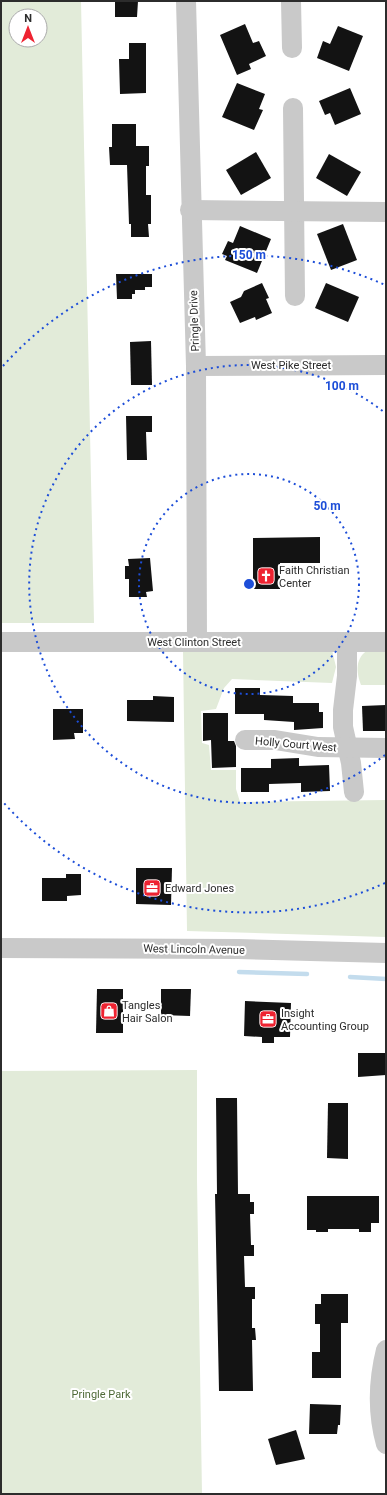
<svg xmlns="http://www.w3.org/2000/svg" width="387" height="1495" font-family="Roboto,sans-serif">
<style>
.green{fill:#e2ebd9;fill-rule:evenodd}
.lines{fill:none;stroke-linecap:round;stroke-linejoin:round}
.stream{stroke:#c3dced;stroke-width:4.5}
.building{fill:#131313}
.minor{stroke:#c9c9c9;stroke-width:20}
.ring{fill:none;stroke:#1d4ed8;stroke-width:2;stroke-dasharray:2 4}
.labels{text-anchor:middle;stroke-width:4;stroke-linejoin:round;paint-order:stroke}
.street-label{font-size:11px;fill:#2c2c2c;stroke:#fff}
.poi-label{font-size:11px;fill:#2c2c2c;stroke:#fff;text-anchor:start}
.park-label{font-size:11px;fill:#4f6a38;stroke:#fff}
.centre{fill:#1d4ed8;stroke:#fff;stroke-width:2}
.ring-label{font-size:12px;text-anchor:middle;font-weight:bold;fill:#1d4ed8;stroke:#fff;stroke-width:4;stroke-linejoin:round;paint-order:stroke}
</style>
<rect width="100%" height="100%" fill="#fff"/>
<g class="green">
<path d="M 1,1 L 81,1 L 94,623 L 1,623 ZM 16,16 L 40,16 L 40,40 L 16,40 Z"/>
<path d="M 183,650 L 332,650 L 336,667 L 332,683 L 232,679 L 224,688 L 216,709 L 201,711 L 202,743 L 209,745 L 211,770 L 236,770 L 236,789 L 240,802 L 386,800 L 386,937 L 187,931 Z"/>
<path d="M 368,650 L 386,650 L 386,685 L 361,685 C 356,672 355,658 368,650 Z"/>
<path d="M 197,1070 L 197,1180 L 202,1494 L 1,1494 L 1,1071 Z"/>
</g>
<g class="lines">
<g class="stream">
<path d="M 239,972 L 307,974"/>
<path d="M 350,977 L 386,979"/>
</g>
</g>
<g class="building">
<path d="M 115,1 L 138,1 L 137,17 L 115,17 Z"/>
<path d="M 245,24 L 253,43 L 259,41 L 266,56 L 249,64 L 251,69 L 237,75 L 220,35 Z"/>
<path d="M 338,26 L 363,36 L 349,71 L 317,58 L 323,41 L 330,44 Z"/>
<path d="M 129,43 L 146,43 L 146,93 L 120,94 L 119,59 L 129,59 Z"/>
<path d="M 237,83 L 265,94 L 259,109 L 263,110 L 254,130 L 222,117 Z"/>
<path d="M 350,88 L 361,114 L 335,125 L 330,113 L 325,115 L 319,101 Z"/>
<path d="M 112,124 L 136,124 L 136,146 L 149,146 L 149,166 L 146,166 L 146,195 L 151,195 L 151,224 L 148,224 L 149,237 L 131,237 L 131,224 L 129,224 L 127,165 L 110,165 L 109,147 L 112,147 Z"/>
<path d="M 256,152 L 271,178 L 241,195 L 226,170 Z"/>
<path d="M 329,154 L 361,172 L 347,196 L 316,178 Z"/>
<path d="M 343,224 L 357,260 L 331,270 L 317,234 Z"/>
<path d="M 240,226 L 271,239 L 257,273 L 225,260 L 227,256 L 222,254 L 228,241 L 233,243 Z"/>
<path d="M 116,274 L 152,274 L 152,287 L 145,287 L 145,290 L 135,290 L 135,294 L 132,294 L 132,299 L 117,299 Z"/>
<path d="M 262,283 L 269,298 L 266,299 L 272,313 L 256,320 L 255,317 L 240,323 L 230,302 L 241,297 L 244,291 Z"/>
<path d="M 326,283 L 359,297 L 348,322 L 315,308 Z"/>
<path d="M 151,341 L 152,385 L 131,385 L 130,342 Z"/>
<path d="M 126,416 L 152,416 L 152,432 L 146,432 L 147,460 L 127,460 Z"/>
<path d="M 320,537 L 320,563 L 280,563 L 280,589 L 253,589 L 253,538 Z"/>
<path d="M 150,558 L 153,591 L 146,592 L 147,597 L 129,597 L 129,579 L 125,579 L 125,566 L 129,566 L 128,559 Z"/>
<path d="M 235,688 L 260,688 L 260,695 L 293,696 L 293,703 L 319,703 L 319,712 L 323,712 L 323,728 L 294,730 L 294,722 L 264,720 L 264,714 L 235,714 Z"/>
<path d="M 153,696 L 174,697 L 174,722 L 127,721 L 127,700 L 153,700 Z"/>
<path d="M 386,705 L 386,731 L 363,731 L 362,706 Z"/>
<path d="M 53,709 L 83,709 L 83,733 L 74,733 L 75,739 L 53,740 Z"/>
<path d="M 203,713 L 228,713 L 228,741 L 234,741 L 236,746 L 236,767 L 212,768 L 211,740 L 203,741 Z"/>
<path d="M 299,758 L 299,766 L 329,765 L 330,791 L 301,792 L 301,783 L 269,784 L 269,792 L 241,792 L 241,768 L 271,768 L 271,759 Z"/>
<path d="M 136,868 L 172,868 L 171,905 L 136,904 Z"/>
<path d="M 66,874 L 81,874 L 81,895 L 67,896 L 67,901 L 42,901 L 42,878 L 66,878 Z"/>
<path d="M 97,989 L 123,989 L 123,1033 L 96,1033 Z"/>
<path d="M 161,989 L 191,989 L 190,1016 L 161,1015 Z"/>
<path d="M 245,1001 L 291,1003 L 290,1037 L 274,1037 L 274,1043 L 262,1043 L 262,1037 L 244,1036 Z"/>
<path d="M 358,1053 L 386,1053 L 386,1075 L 358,1077 Z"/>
<path d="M 216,1098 L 237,1098 L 238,1194 L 250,1194 L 250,1202 L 254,1202 L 254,1214 L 250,1214 L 251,1245 L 254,1245 L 254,1256 L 244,1256 L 245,1287 L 255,1287 L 255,1299 L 252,1299 L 252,1328 L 255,1328 L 256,1340 L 252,1340 L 253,1391 L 219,1391 L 215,1194 L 217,1194 Z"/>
<path d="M 328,1103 L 348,1103 L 348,1159 L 327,1158 Z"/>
<path d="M 307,1196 L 379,1196 L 379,1223 L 371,1223 L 371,1232 L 359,1232 L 359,1229 L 328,1229 L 328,1232 L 316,1232 L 316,1230 L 307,1230 Z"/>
<path d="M 321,1294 L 348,1294 L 348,1323 L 341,1323 L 341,1378 L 312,1378 L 312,1352 L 320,1352 L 320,1324 L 315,1324 L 315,1304 L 321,1304 Z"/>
<path d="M 310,1404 L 341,1405 L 340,1425 L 338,1425 L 337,1434 L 309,1434 Z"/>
<path d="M 296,1430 L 305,1459 L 276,1465 L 268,1439 Z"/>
</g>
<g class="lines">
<g class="minor">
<path d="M 186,1 L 196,366 L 197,641"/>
<path d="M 291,1 L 292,48"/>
<path d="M 293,108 L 295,296"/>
<path d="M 190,210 L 386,212"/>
<path d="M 196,366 L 386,365"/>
<path d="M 1,642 L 386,642"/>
<path d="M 347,642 L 347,676 L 343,710 L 343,727 L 351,763 L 354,792"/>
<path d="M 245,740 L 275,740 L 318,747 L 386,748"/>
<path d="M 1,948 L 238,949 L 386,953"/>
<path d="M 386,1350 C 378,1382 377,1412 386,1444"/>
</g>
</g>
<g class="ring">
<circle cx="249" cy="584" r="110"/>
<path d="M385 755A219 219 0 1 1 385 413"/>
<path d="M385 883A329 329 0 0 1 3 802M3 366A329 329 0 0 1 385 285"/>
</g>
<defs>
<symbol id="church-square" viewBox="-11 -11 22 22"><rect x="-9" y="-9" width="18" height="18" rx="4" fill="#ee2331" stroke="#fff"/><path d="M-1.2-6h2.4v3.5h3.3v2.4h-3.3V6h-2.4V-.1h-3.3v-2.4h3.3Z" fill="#fff"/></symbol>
<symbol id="office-square" viewBox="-11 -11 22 22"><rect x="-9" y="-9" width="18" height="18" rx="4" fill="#ee2331" stroke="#fff"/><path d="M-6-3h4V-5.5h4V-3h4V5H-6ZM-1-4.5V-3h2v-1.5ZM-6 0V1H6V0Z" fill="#fff"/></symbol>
<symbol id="shop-square" viewBox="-11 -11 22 22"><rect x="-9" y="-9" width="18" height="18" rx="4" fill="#ee2331" stroke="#fff"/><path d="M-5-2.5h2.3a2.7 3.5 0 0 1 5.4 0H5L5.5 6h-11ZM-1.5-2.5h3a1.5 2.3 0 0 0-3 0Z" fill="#fff"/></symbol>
</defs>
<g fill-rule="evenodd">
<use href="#church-square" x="256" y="566" width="20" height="20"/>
<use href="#office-square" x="142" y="878" width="20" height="20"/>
<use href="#shop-square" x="99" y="1001" width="20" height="20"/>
<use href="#office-square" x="258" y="1009" width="20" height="20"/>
</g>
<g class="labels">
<g class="street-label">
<text transform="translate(194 321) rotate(-92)" y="4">Pringle Drive</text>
<text x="291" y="369">West Pike Street</text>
<text x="194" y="646">West Clinton Street</text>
<text transform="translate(296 744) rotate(5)" y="4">Holly Court West</text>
<text transform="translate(194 949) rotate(1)" y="4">West Lincoln Avenue</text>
</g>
<g class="poi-label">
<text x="279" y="574">Faith Christian<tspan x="279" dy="13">Center</tspan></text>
<text x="165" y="892">Edward Jones</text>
<text x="122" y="1009">Tangles<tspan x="122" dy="13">Hair Salon</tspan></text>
<text x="281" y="1017">Insight<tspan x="281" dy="13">Accounting Group</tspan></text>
</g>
<g class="park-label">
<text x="101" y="1398">Pringle Park</text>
</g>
</g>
<circle cx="249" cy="584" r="6" class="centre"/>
<g class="ring-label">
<text x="249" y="259">150 m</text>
<text x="342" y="390">100 m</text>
<text x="327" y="510">50 m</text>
</g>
<rect width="387" height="1495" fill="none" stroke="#2c2c2c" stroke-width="4"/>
<g transform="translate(28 28)"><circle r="19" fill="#ffffff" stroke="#ababab"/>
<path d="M0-3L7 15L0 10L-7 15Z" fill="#ee2331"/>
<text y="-6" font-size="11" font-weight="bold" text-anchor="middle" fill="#2c2c2c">N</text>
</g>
</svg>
